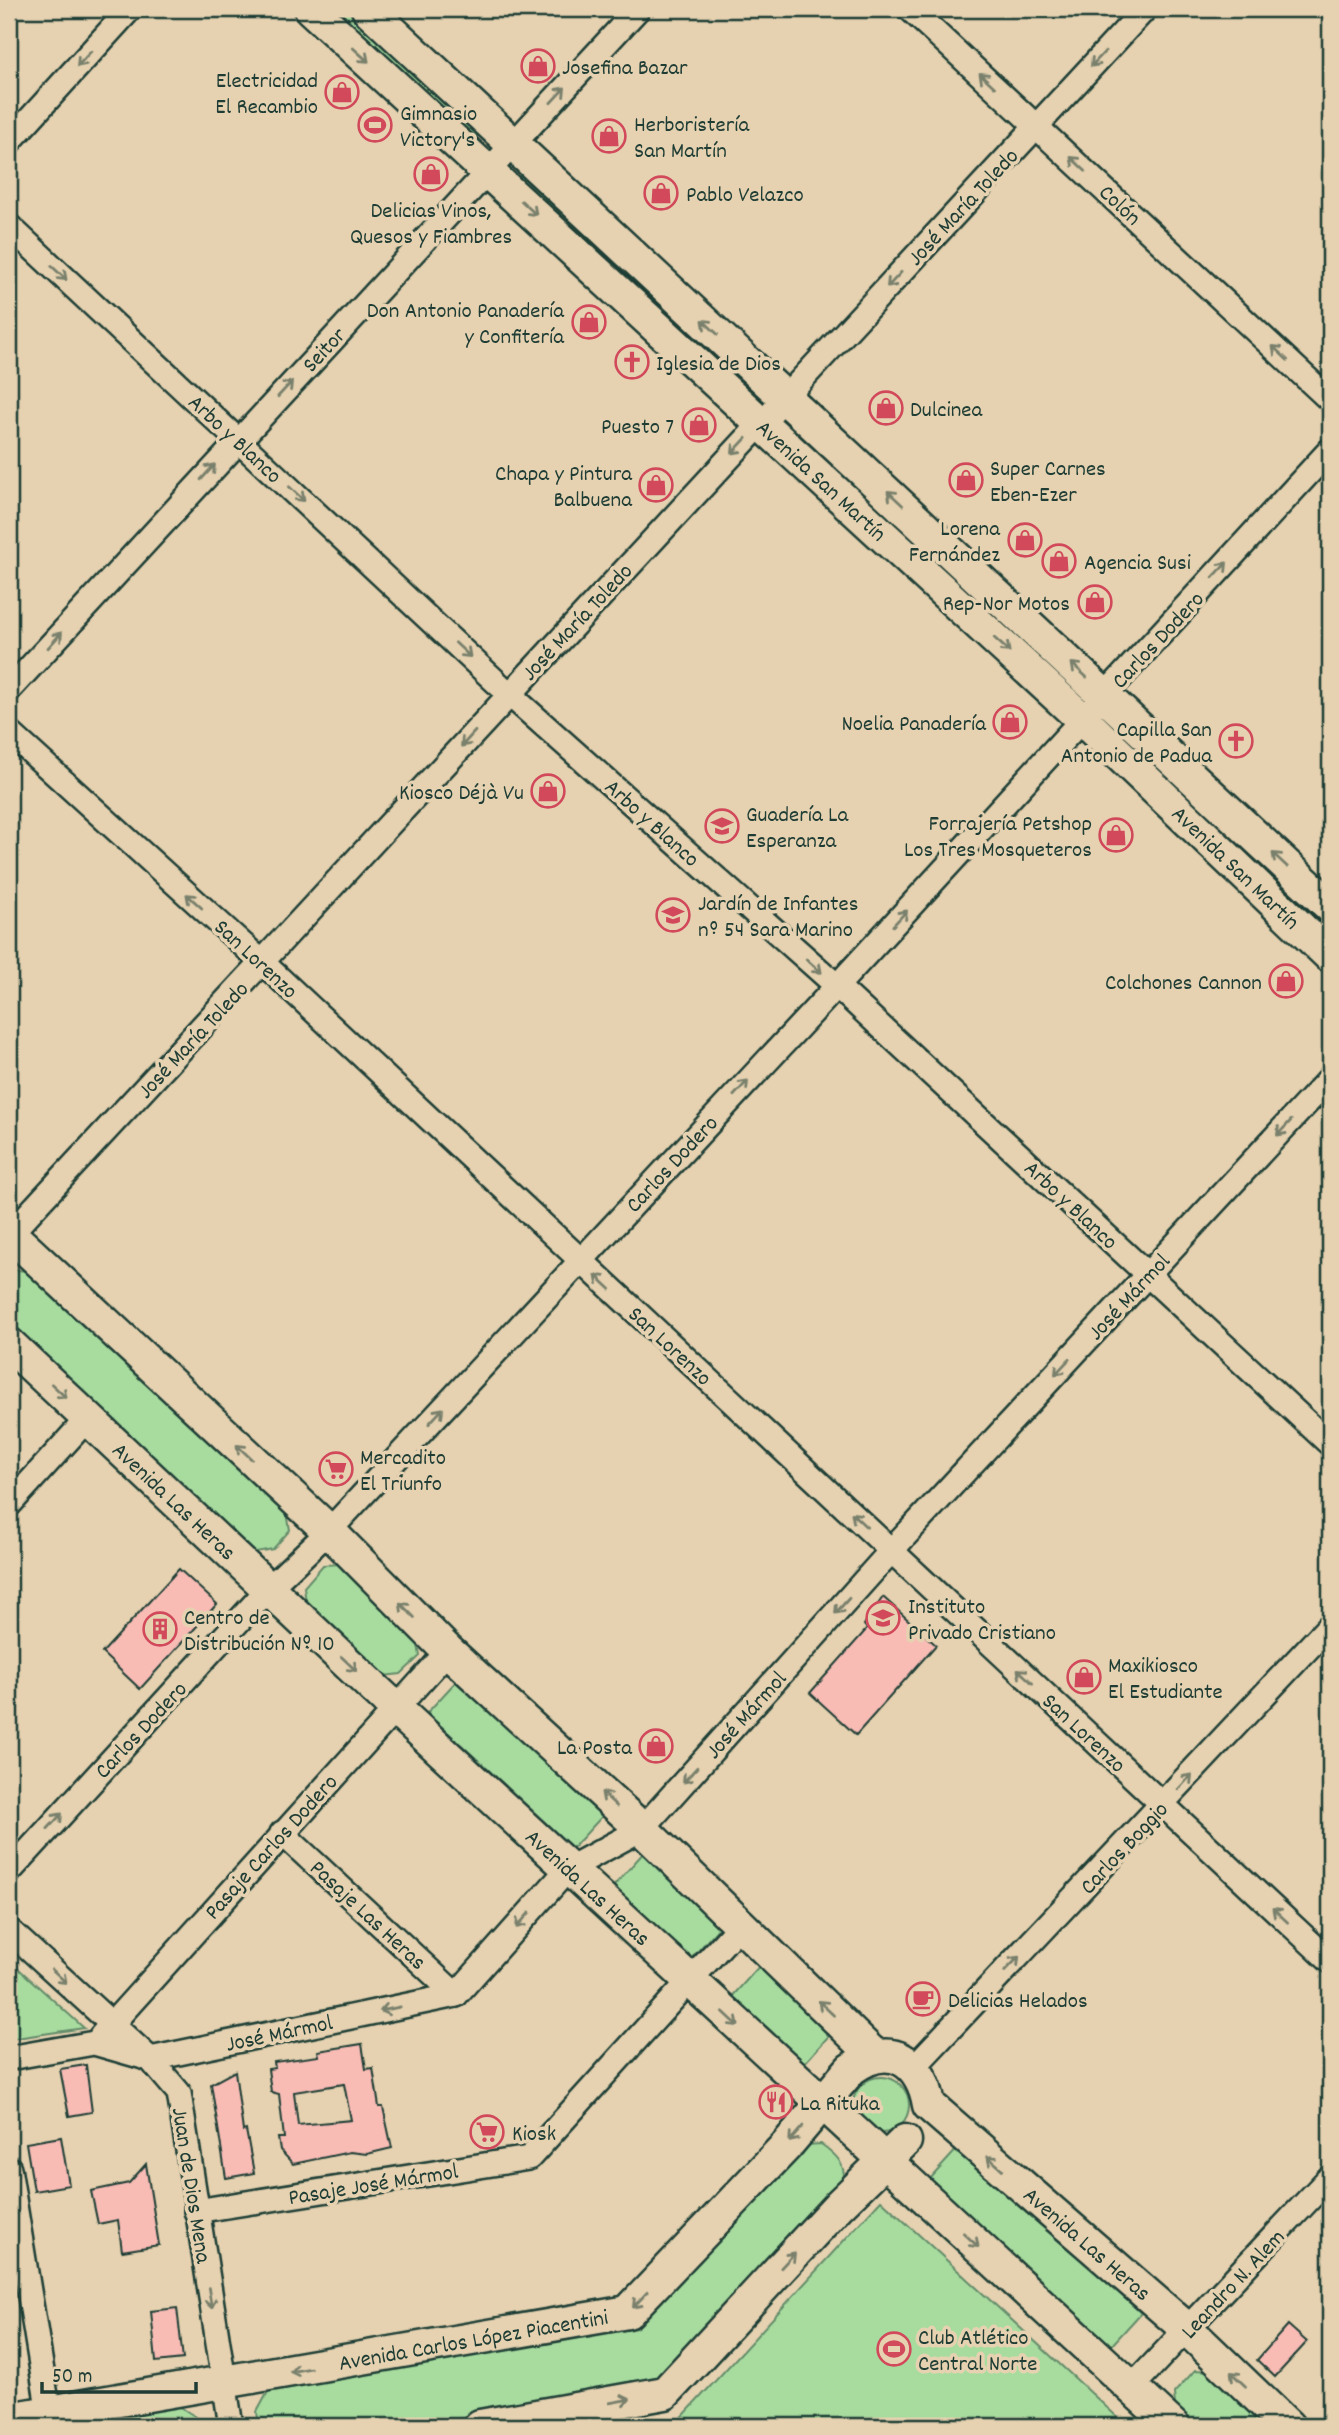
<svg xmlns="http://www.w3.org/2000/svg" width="1339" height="2435" font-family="Dekko,sans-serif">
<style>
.green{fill:#a8dc9f;stroke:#648c6a;stroke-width:2}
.building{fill:#f8bcb5;stroke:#1f3d34;stroke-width:2;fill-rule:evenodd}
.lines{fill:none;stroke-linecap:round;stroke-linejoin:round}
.minor-casing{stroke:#1f3d34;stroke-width:28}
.secondary-casing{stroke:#1f3d34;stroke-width:37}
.minor{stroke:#e6d2b1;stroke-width:23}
.secondary{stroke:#e6d2b1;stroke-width:32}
.oneway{stroke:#79806c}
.labels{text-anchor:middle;stroke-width:7;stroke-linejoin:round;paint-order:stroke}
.poi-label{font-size:23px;fill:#1f3d34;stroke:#e6d2b1;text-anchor:start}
.street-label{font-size:23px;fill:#1f3d34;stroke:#e6d2b1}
</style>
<rect width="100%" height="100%" fill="#e6d2b1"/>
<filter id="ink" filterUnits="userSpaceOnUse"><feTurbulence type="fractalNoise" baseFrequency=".0143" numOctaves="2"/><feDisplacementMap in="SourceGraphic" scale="14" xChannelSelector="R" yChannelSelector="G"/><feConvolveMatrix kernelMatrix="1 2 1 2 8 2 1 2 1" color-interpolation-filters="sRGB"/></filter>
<g filter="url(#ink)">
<g class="green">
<path d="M 322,9 L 346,9 L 481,132 L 470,144 Z"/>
<path d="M 525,171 L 747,377 L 738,387 L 516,181 Z"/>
<path d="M 802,435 L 1062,670 L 1053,681 L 793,445 Z"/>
<path d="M 1126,727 L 1330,918 L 1330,939 L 1115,739 Z"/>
<path d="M 12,1270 L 36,1271 L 286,1507 L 290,1530 L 273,1549 L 250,1553 L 9,1327 L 9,1274 Z"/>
<path d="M 341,1564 L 417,1639 L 420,1656 L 401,1674 L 383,1676 L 306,1603 L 304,1587 L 323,1565 Z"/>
<path d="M 460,1677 L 606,1812 L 573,1848 L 427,1713 Z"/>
<path d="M 645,1851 L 723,1923 L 690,1960 L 612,1888 Z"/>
<path d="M 9,1960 L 84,2028 L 9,2039 Z"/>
<path d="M 762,1963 L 835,2029 L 802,2066 L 729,2000 Z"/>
<circle cx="881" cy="2105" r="28"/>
<path d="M 821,2144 C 838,2156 846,2164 844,2186 L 672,2368 L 646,2386 L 419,2426 L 259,2426 L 257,2412 L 270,2388 L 632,2325 L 650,2312 L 793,2154 L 806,2145 Z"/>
<path d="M 959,2147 L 1141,2313 L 1111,2346 L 929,2180 Z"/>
<path d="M 881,2200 L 1127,2426 L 674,2426 Z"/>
<path d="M 1195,2370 L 1213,2371 L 1271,2426 L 1186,2426 L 1176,2417 L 1174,2393 Z"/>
<path d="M 177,2405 L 196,2417 L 198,2426 L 84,2426 L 89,2420 Z"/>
</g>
<g class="building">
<path d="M 179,1569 L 217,1604 L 140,1689 L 102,1653 Z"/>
<path d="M 883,1597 L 936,1645 L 856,1735 L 810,1693 L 867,1629 L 864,1625 Z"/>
<path d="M 362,2044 L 366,2069 L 373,2068 L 379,2107 L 383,2107 L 392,2148 L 367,2154 L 350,2152 L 293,2164 L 280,2150 L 278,2138 L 284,2138 L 279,2094 L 271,2092 L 268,2069 L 275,2068 L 274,2062 L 319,2056 L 318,2051 ZM 344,2084 L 351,2120 L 298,2125 L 294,2092 Z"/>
<path d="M 86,2065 L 92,2112 L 69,2116 L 60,2069 Z"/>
<path d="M 235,2071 L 243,2131 L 246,2130 L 254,2173 L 226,2178 L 211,2084 Z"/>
<path d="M 61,2137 L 69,2185 L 34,2191 L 26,2143 Z"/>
<path d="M 146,2164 L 159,2245 L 122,2251 L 118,2220 L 98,2224 L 91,2191 L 129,2183 Z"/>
<path d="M 177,2308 L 183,2359 L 156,2362 L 151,2311 Z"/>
<path d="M 1288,2325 L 1307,2342 L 1275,2377 L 1257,2360 Z"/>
</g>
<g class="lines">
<defs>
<g id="minor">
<path d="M 910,9 L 1330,400"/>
<path d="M 9,142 L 130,9"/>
<path d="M 9,226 L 509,694 L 837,986 L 1330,1444"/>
<path d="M 9,690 L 638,9"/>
<path d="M 9,732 L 263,963 L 1330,1961"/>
<path d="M 9,1235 L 1145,9"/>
<path d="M 9,1505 L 88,1418"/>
<path d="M 282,1833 L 456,1995"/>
<path d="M 9,1872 L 269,1588 L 329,1531 L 837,986 L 1330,450"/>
<path d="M 9,1930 L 150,2059 L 179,2093 L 231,2426"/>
<path d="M 101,2036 L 448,1651"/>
<path d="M 9,2058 L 94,2043 L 150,2059 L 456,1995 L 568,1869 L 642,1829 L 891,1551 L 1330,1078"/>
<path d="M 914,2067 L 1330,1625"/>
<path d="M 9,2168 L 51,2426"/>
<path d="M 196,2211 L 529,2158 L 741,1924"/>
<path d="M 1132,2387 L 1330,2177"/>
</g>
<g id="secondary">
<path id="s1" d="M 311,9 L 1082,719 L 1330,956"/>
<path d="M 368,9 L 1330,906"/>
<path d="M 9,1233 L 329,1531 L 448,1651 L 642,1829 L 875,2056"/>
<path id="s2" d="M 9,1344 L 394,1707 L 1173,2426"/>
<path id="s3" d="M 9,2419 L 628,2312 L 786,2146 L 851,2069 C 890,2040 922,2061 929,2105 L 1188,2330 L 1288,2426"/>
<path d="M 480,2426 L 665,2393 L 839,2205 L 905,2141"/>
</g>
</defs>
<use href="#minor" class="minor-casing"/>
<use href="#secondary" class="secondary-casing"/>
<use href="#minor" class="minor"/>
<use href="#secondary" class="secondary"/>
</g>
<defs><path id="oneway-shaft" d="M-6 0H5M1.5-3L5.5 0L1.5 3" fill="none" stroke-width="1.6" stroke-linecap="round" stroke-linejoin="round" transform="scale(1.75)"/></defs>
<g class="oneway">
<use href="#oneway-shaft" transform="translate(361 55) rotate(42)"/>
<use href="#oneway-shaft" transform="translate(84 59) rotate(132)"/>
<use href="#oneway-shaft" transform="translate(1098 59) rotate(133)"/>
<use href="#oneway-shaft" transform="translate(987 80) rotate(-137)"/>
<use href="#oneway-shaft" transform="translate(558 95) rotate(-47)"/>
<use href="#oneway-shaft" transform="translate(1078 164) rotate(-137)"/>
<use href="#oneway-shaft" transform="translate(529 208) rotate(43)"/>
<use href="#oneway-shaft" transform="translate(59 273) rotate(43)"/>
<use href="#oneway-shaft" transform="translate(894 280) rotate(133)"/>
<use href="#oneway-shaft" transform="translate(710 327) rotate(-137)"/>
<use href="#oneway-shaft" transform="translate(1280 353) rotate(-137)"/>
<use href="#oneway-shaft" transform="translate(285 389) rotate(-47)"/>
<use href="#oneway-shaft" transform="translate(739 446) rotate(133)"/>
<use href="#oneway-shaft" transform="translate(208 472) rotate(-48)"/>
<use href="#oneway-shaft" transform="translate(297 494) rotate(43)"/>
<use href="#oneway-shaft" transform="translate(895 498) rotate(-137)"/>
<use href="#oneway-shaft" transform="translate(1220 570) rotate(-47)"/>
<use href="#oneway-shaft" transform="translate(55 640) rotate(-48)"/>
<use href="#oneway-shaft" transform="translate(1002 645) rotate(42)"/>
<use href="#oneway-shaft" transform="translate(463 650) rotate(43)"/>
<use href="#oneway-shaft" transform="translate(1079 670) rotate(-137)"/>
<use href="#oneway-shaft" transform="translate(468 739) rotate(132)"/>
<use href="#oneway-shaft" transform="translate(1280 860) rotate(-137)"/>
<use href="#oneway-shaft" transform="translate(194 901) rotate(-138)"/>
<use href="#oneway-shaft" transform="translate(900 918) rotate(-47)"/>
<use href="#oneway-shaft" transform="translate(814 966) rotate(42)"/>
<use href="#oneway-shaft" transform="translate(741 1088) rotate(-47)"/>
<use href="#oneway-shaft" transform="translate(1284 1128) rotate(133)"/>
<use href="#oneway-shaft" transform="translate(603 1282) rotate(-137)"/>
<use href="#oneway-shaft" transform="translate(1062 1367) rotate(133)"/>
<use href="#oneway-shaft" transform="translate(59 1391) rotate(43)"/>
<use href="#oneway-shaft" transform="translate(436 1416) rotate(-47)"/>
<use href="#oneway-shaft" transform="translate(244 1452) rotate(-137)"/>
<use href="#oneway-shaft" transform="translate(859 1520) rotate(-137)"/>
<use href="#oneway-shaft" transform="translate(842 1606) rotate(132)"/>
<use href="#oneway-shaft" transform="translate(407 1610) rotate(-135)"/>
<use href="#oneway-shaft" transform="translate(349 1664) rotate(44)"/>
<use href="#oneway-shaft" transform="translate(1025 1676) rotate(-137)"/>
<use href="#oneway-shaft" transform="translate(690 1775) rotate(132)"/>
<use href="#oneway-shaft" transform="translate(1185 1782) rotate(-47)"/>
<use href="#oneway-shaft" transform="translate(609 1799) rotate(-137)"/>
<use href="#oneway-shaft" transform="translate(55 1821) rotate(-47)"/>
<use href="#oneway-shaft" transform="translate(1280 1915) rotate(-137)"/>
<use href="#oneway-shaft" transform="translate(523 1920) rotate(131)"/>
<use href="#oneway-shaft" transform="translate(1012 1964) rotate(-46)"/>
<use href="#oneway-shaft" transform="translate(59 1976) rotate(43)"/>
<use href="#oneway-shaft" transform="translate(826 2008) rotate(-136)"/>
<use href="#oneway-shaft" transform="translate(390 2009) rotate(168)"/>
<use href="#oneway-shaft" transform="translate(731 2019) rotate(43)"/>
<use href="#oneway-shaft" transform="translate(796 2134) rotate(131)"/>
<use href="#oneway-shaft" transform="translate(995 2163) rotate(-139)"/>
<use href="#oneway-shaft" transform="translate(971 2240) rotate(43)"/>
<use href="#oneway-shaft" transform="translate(788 2260) rotate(-47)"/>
<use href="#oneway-shaft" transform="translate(210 2298) rotate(81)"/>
<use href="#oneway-shaft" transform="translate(640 2300) rotate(133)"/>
<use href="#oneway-shaft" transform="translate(300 2370) rotate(170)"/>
<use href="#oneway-shaft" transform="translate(1238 2379) rotate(-136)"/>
<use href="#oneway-shaft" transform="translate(620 2401) rotate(-10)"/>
</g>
</g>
<defs>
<symbol id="shop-ring" viewBox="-11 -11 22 22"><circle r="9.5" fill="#e6d2b1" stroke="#d1495b" stroke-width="1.5"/><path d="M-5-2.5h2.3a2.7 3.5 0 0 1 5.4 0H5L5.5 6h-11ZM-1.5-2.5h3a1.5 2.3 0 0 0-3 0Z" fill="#d1495b"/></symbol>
<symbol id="stadium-ring" viewBox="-11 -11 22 22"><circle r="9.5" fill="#e6d2b1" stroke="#d1495b" stroke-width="1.5"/><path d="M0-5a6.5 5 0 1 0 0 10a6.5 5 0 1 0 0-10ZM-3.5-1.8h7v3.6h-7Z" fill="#d1495b"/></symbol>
<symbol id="church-ring" viewBox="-11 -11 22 22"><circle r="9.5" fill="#e6d2b1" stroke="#d1495b" stroke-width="1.5"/><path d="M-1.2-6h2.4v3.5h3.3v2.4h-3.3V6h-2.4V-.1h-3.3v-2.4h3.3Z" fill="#d1495b"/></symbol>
<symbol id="school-ring" viewBox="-11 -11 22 22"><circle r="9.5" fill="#e6d2b1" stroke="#d1495b" stroke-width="1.5"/><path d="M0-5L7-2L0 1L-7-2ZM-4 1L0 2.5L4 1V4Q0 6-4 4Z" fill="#d1495b"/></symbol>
<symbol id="supermarket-ring" viewBox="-11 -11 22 22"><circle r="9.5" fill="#e6d2b1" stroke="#d1495b" stroke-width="1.5"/><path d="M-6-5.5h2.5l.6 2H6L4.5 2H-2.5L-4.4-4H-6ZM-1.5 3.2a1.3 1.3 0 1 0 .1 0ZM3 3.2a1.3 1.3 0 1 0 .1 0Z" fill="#d1495b"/></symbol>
<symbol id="building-ring" viewBox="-11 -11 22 22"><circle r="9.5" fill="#e6d2b1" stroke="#d1495b" stroke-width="1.5"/><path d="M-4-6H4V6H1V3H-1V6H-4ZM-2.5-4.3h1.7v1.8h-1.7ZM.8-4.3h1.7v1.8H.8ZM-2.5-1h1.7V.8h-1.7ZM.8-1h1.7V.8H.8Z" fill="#d1495b"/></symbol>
<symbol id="cafe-ring" viewBox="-11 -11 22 22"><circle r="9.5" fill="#e6d2b1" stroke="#d1495b" stroke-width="1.5"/><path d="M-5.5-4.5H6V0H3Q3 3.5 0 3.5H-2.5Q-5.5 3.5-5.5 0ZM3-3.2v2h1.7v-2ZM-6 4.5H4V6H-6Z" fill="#d1495b"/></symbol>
<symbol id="restaurant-ring" viewBox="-11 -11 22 22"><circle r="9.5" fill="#e6d2b1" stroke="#d1495b" stroke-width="1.5"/><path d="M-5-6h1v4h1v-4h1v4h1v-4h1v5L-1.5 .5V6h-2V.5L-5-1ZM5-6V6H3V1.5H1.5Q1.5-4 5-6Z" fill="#d1495b"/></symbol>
</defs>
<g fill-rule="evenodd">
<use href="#shop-ring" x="519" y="47" width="38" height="38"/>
<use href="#shop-ring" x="323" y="73" width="38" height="38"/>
<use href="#stadium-ring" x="356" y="106" width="38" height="38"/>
<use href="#shop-ring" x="590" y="117" width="38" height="38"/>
<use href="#shop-ring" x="412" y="155" width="38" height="38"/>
<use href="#shop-ring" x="642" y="174" width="38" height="38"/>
<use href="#shop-ring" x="570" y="303" width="38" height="38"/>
<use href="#church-ring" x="613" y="343" width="38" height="38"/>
<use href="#shop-ring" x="867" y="389" width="38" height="38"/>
<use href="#shop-ring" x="680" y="406" width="38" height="38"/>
<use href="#shop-ring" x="947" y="461" width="38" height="38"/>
<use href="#shop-ring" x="637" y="466" width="38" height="38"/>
<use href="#shop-ring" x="1006" y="521" width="38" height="38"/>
<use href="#shop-ring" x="1040" y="542" width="38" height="38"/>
<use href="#shop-ring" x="1076" y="583" width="38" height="38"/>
<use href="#shop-ring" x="991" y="703" width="38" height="38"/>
<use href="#church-ring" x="1217" y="722" width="38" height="38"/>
<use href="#shop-ring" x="529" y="772" width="38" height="38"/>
<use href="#school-ring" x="703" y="807" width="38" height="38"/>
<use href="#shop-ring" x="1097" y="816" width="38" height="38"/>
<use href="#school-ring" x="654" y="896" width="38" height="38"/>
<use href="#shop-ring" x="1267" y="962" width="38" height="38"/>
<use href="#supermarket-ring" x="317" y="1450" width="38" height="38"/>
<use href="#school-ring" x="864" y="1599" width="38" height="38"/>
<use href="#building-ring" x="141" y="1610" width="38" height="38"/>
<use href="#shop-ring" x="1065" y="1658" width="38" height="38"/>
<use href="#shop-ring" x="637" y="1727" width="38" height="38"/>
<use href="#cafe-ring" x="904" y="1980" width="38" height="38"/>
<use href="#restaurant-ring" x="757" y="2083" width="38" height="38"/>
<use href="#supermarket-ring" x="468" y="2113" width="38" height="38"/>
<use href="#stadium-ring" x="875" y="2330" width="38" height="38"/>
</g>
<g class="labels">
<g class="poi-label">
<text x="562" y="74">Josefina Bazar</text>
<text x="318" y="87" text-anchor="end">Electricidad<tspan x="318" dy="26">El Recambio</tspan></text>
<text x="400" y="120">Gimnasio<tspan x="400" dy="26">Victory's</tspan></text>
<text x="634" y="131">Herboristería<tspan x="634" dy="26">San Martín</tspan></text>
<text x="686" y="201">Pablo Velazco</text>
<text x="431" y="217" text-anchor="middle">Delicias Vinos,<tspan x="431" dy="26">Quesos y Fiambres</tspan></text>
<text x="564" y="317" text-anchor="end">Don Antonio Panadería<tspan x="564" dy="26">y Confitería</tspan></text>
<text x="656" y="370">Iglesia de Dios</text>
<text x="910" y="416">Dulcinea</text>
<text x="674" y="433" text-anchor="end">Puesto 7</text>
<text x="990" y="475">Super Carnes<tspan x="990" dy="26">Eben-Ezer</tspan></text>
<text x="632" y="480" text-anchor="end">Chapa y Pintura<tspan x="632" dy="26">Balbuena</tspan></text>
<text x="1000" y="535" text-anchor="end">Lorena<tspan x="1000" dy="26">Fernández</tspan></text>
<text x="1084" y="569">Agencia Susi</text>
<text x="1070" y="610" text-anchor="end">Rep-Nor Motos</text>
<text x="986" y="730" text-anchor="end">Noelia Panadería</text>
<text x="1212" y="736" text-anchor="end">Capilla San<tspan x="1212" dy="26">Antonio de Padua</tspan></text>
<text x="524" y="799" text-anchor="end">Kiosco Déjà Vu</text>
<text x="746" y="821">Guadería La<tspan x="746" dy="26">Esperanza</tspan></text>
<text x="1092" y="830" text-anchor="end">Forrajería Petshop<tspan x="1092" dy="26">Los Tres Mosqueteros</tspan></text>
<text x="698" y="910">Jardín de Infantes<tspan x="698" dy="26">nº 54 Sara Marino</tspan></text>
<text x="1262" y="989" text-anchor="end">Colchones Cannon</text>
<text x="360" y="1464">Mercadito<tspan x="360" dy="26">El Triunfo</tspan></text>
<text x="908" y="1613">Instituto<tspan x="908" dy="26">Privado Cristiano</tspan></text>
<text x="184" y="1624">Centro de<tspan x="184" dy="26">Distribución Nº 10</tspan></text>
<text x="1108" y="1672">Maxikiosco<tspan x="1108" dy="26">El Estudiante</tspan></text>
<text x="632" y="1754" text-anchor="end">La Posta</text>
<text x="948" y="2007">Delicias Helados</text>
<text x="800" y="2110">La Rituka</text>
<text x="512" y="2140">Kiosk</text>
<text x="918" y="2344">Club Atlético<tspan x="918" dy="26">Central Norte</tspan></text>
</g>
<g class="street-label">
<text transform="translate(1121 204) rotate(43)" y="8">Colón</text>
<text transform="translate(962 206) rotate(-47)" y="8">José María Toledo</text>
<text transform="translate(323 349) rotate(-47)" y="8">Seitor</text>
<text transform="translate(236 438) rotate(43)" y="8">Arbo y Blanco</text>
<text dy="8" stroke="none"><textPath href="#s1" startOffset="695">Avenida San Martín</textPath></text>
<text transform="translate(576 621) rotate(-47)" y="8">José María Toledo</text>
<text transform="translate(1157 639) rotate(-47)" y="8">Carlos Dodero</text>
<text transform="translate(653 822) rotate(42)" y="8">Arbo y Blanco</text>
<text dy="8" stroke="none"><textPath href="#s1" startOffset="1262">Avenida San Martín</textPath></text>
<text transform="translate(257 958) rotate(43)" y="8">San Lorenzo</text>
<text transform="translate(192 1039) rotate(-47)" y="8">José María Toledo</text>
<text transform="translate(671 1163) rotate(-47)" y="8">Carlos Dodero</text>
<text transform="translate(1072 1204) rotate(43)" y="8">Arbo y Blanco</text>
<text transform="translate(1128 1296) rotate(-47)" y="8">José Mármol</text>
<text transform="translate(671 1345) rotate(43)" y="8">San Lorenzo</text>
<text dy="8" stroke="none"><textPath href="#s2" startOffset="228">Avenida Las Heras</textPath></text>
<text transform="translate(745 1714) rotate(-48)" y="8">José Mármol</text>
<text transform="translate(140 1729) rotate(-47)" y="8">Carlos Dodero</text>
<text transform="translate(1085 1732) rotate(43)" y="8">San Lorenzo</text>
<text transform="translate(270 1846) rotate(-48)" y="8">Pasaje Carlos Dodero</text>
<text transform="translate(1123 1847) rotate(-47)" y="8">Carlos Boggio</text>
<text dy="8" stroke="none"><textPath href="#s2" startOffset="794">Avenida Las Heras</textPath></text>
<text transform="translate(369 1914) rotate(43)" y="8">Pasaje Las Heras</text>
<text transform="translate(279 2032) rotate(-12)" y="8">José Mármol</text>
<text transform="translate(373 2183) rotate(-9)" y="8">Pasaje José Mármol</text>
<text transform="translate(193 2185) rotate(81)" y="8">Juan de Dios Mena</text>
<text dy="8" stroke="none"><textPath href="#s3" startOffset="1278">Avenida Las Heras</textPath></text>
<text transform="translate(1232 2283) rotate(-47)" y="8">Leandro N. Alem</text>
<text dy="8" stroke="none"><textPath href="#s3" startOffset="471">Avenida Carlos López Piacentini</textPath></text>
</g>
</g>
<rect width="1339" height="2435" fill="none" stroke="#e6d2b1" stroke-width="35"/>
<rect x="18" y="18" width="1304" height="2400" fill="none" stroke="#1f3d34" stroke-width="2.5" filter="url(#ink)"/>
<path d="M42 2382v10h154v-10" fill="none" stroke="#1f3d34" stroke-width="3.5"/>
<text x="52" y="2382" font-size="21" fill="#1f3d34" stroke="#e6d2b1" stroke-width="5" paint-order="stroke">50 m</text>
</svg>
